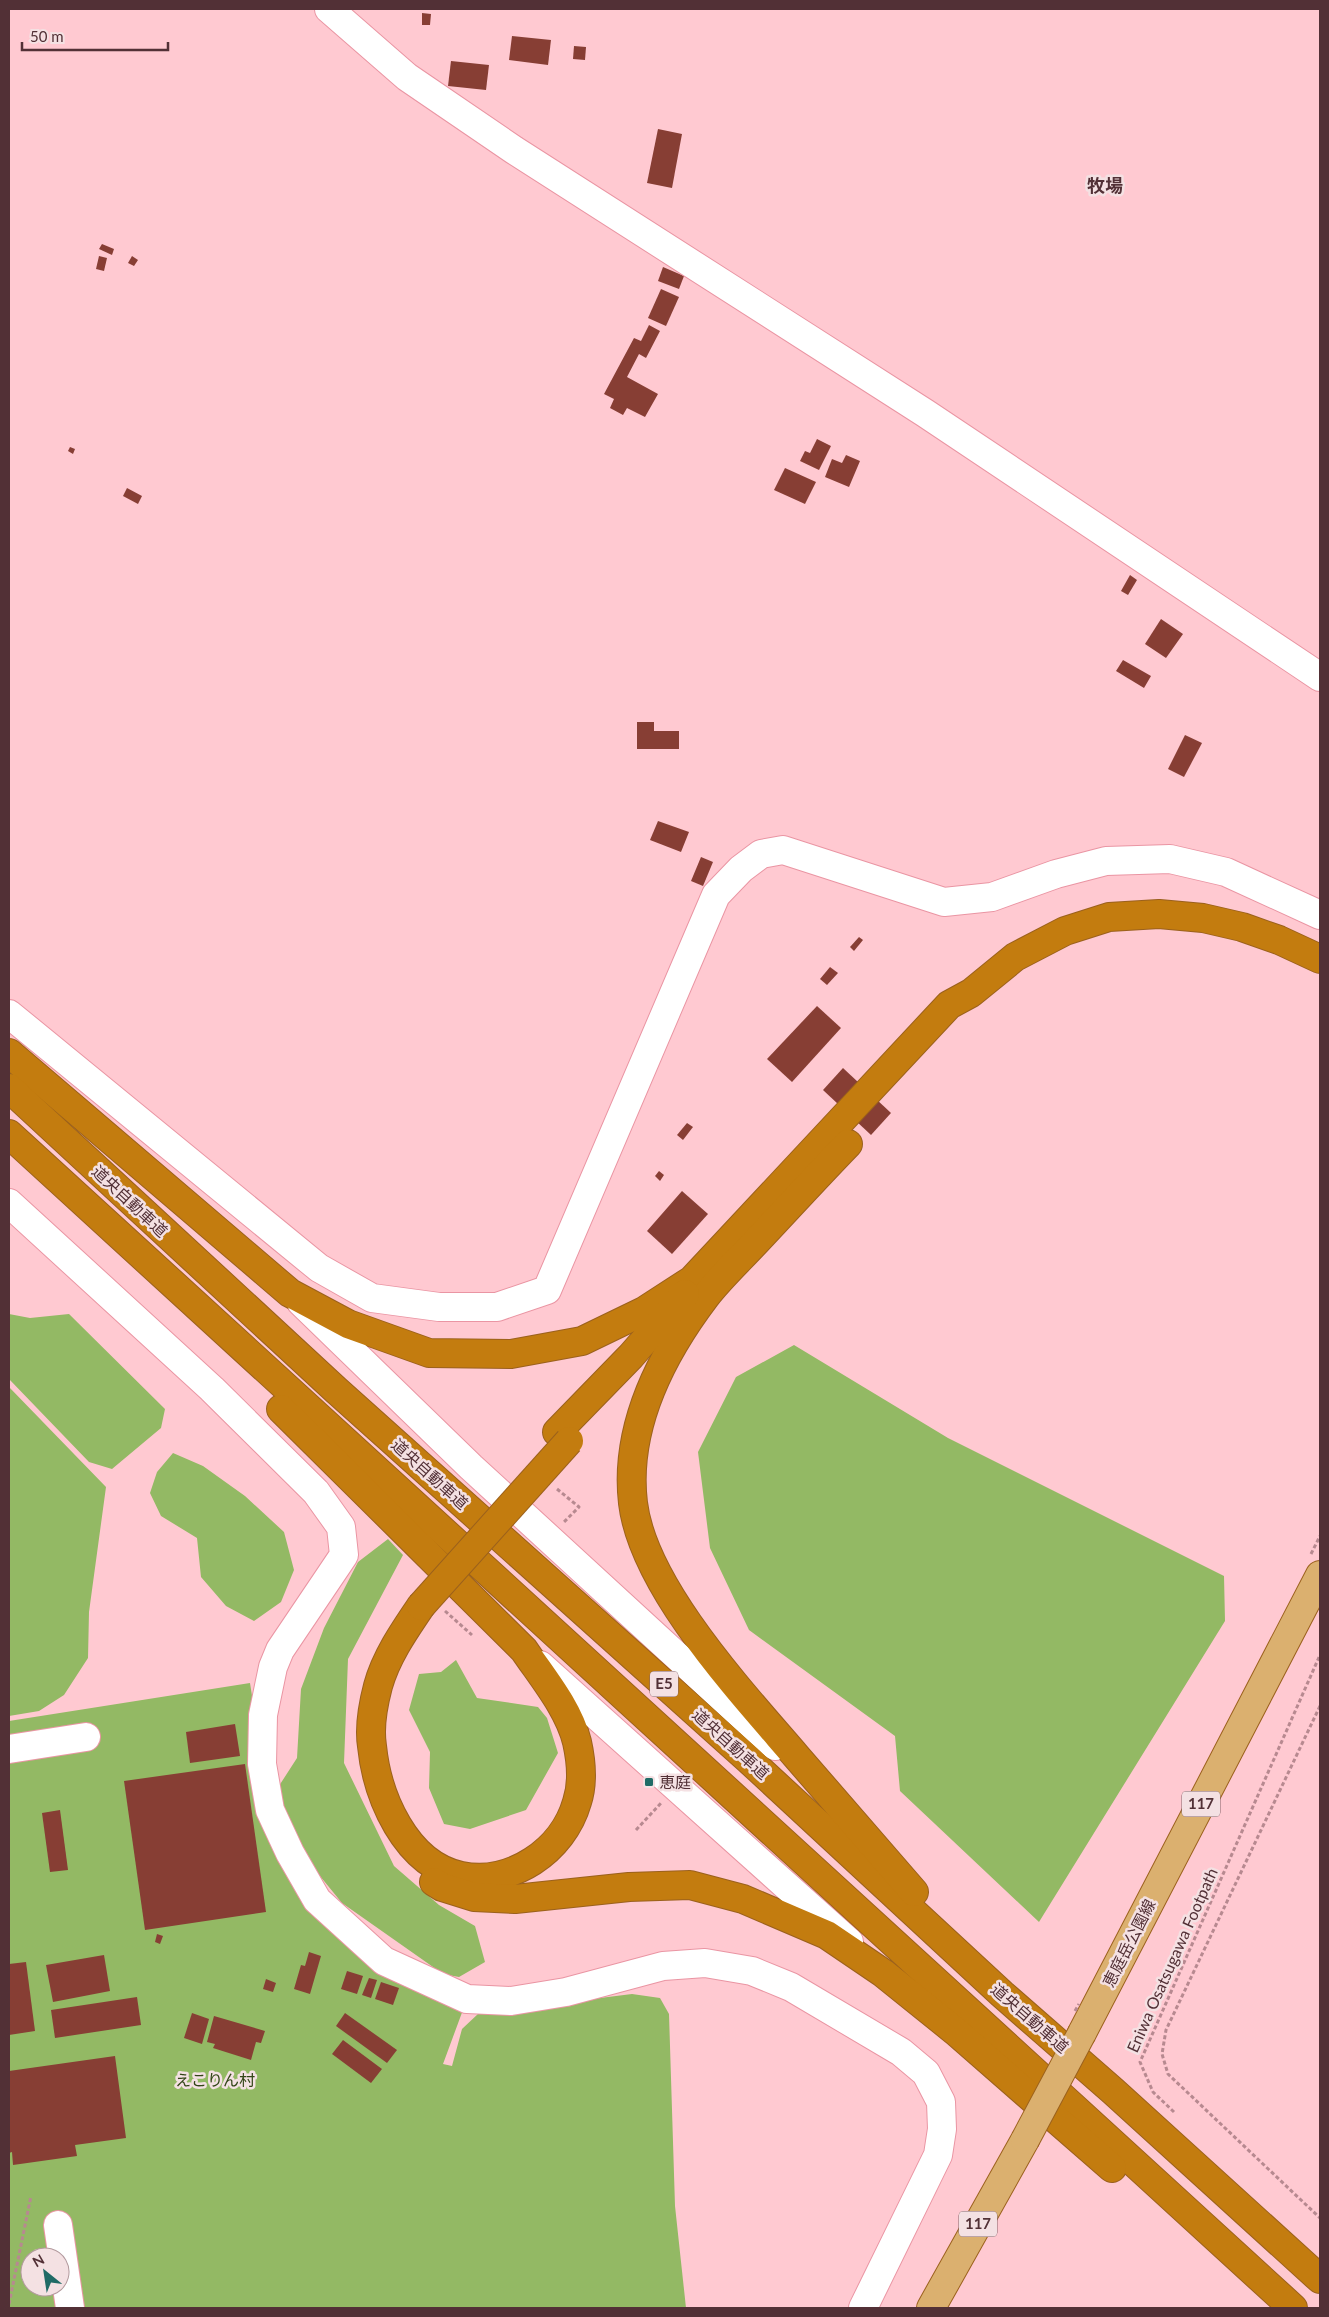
<svg xmlns="http://www.w3.org/2000/svg" width="1329" height="2317" font-family="Lato,'Noto Sans JP',sans-serif">
<style>
.green{fill:#93b964;fill-rule:evenodd}
.building{fill:#873e34}
.lines{fill:none;stroke-linecap:round;stroke-linejoin:round}
.minor-casing{stroke:#ea95a3;stroke-width:30}
.major-casing{stroke:#9b611d;stroke-width:30}
.highway-casing{stroke:#9b611d;stroke-width:30}
.path{stroke:#b78990;stroke-width:3;stroke-dasharray:4 2.5;stroke-linecap:butt}
.minor{stroke:#fff;stroke-width:28}
.major{stroke:#dbb06f;stroke-width:28}
.highway{stroke:#c37c0f;stroke-width:28}
.major-bridge-casing{stroke:#9b611d;stroke-width:30;stroke-linecap:butt}
.highway-bridge-casing{stroke:#9b611d;stroke-width:30;stroke-linecap:butt}
.path-bridge{stroke:#b78990;stroke-width:3;stroke-dasharray:4 2.5;stroke-linecap:butt}
.major-bridge{stroke:#dbb06f;stroke-width:28}
.highway-bridge{stroke:#c37c0f;stroke-width:28}
.poi-dot{fill:#206b66;stroke:#f4e1e3;stroke-width:2}
.labels{text-anchor:middle;stroke-width:5;stroke-linejoin:round;paint-order:stroke}
.shield{fill:#f4e1e3;stroke:#83656a;stroke-width:1}
.shield-label{font-size:15px;font-weight:bold;fill:#523036}
.street-label{font-size:16px;fill:#523036;stroke:#f4e1e3}
.poi-label{font-size:16px;fill:#523036;stroke:#f4e1e3;text-anchor:start}
.park-label{font-size:16px;fill:#324617;stroke:#f4e1e3}
.neighbourhood-label{font-size:18px;font-weight:bold;fill:#523036;stroke:#f4e1e3}
</style>
<rect width="100%" height="100%" fill="#ffc9d1"/>
<g class="green">
<path d="M 9,1314 L 30,1318 L 69,1314 L 165,1409 L 161,1428 L 112,1469 L 89,1462 L 9,1379 Z"/>
<path d="M 794,1345 L 948,1438 L 1224,1576 L 1225,1621 L 1039,1922 L 900,1791 L 895,1736 L 749,1630 L 710,1548 L 698,1452 L 736,1377 Z"/>
<path d="M 9,1387 L 106,1487 L 89,1612 L 88,1658 L 64,1695 L 39,1711 L 9,1716 Z"/>
<path d="M 173,1453 L 203,1466 L 245,1496 L 284,1532 L 294,1570 L 281,1602 L 254,1621 L 226,1606 L 201,1577 L 197,1538 L 161,1516 L 150,1493 L 157,1472 Z"/>
<path d="M 388,1539 L 403,1555 L 348,1659 L 344,1763 L 394,1866 L 439,1905 L 475,1926 L 485,1962 L 459,1977 L 443,1974 L 342,1903 L 302,1854 L 277,1789 L 297,1758 L 301,1689 L 324,1628 L 358,1562 Z"/>
<path d="M 456,1660 L 477,1698 L 538,1707 L 547,1718 L 558,1753 L 526,1810 L 470,1829 L 444,1824 L 429,1788 L 430,1752 L 409,1710 L 419,1674 L 441,1672 Z"/>
<path d="M 250,1683 L 270,1810 L 317,1900 L 467,1999 L 443,2064 L 452,2066 L 462,2029 L 479,2013 L 632,1994 L 660,1998 L 669,2014 L 675,2206 L 686,2308 L 9,2308 L 9,1721 ZM 30,2257 L 60,2257 L 60,2287 L 30,2287 Z"/>
</g>
<g class="building">
<path d="M 422,13 L 431,14 L 430,25 L 422,25 Z"/>
<path d="M 512,36 L 551,40 L 548,65 L 509,60 Z"/>
<path d="M 574,46 L 586,47 L 585,60 L 573,59 Z"/>
<path d="M 451,61 L 489,65 L 486,90 L 448,86 Z"/>
<path d="M 658,129 L 682,134 L 672,188 L 647,183 Z"/>
<path d="M 102,244 L 114,249 L 112,255 L 99,249 Z"/>
<path d="M 99,256 L 107,258 L 104,271 L 96,269 Z"/>
<path d="M 132,256 L 138,260 L 134,266 L 128,263 Z"/>
<path d="M 663,267 L 684,276 L 679,289 L 658,281 Z"/>
<path d="M 661,289 L 679,297 L 666,326 L 648,318 Z"/>
<path d="M 649,325 L 660,331 L 646,358 L 639,354 L 627,377 L 658,394 L 645,417 L 627,408 L 623,415 L 610,408 L 614,399 L 604,394 L 634,338 L 641,341 Z"/>
<path d="M 817,439 L 831,446 L 819,470 L 800,461 L 805,451 L 810,453 Z"/>
<path d="M 70,447 L 75,449 L 73,454 L 68,451 Z"/>
<path d="M 846,455 L 860,461 L 849,487 L 825,477 L 832,459 L 842,463 Z"/>
<path d="M 785,468 L 816,482 L 805,504 L 774,490 Z"/>
<path d="M 127,488 L 142,496 L 138,504 L 123,496 Z"/>
<path d="M 1130,575 L 1137,580 L 1128,595 L 1121,591 Z"/>
<path d="M 1161,619 L 1183,634 L 1166,658 L 1145,644 Z"/>
<path d="M 1123,660 L 1151,676 L 1144,688 L 1116,671 Z"/>
<path d="M 637,722 L 654,722 L 654,731 L 679,731 L 679,749 L 637,749 Z"/>
<path d="M 1185,735 L 1202,743 L 1184,777 L 1168,769 Z"/>
<path d="M 658,821 L 689,832 L 681,852 L 650,840 Z"/>
<path d="M 701,857 L 713,862 L 703,886 L 691,881 Z"/>
<path d="M 859,937 L 863,940 L 854,951 L 850,947 Z"/>
<path d="M 830,967 L 838,973 L 827,985 L 820,979 Z"/>
<path d="M 817,1006 L 841,1028 L 792,1082 L 767,1059 Z"/>
<path d="M 843,1068 L 891,1113 L 871,1135 L 823,1090 Z"/>
<path d="M 687,1123 L 693,1127 L 683,1140 L 677,1135 Z"/>
<path d="M 659,1171 L 664,1175 L 660,1181 L 655,1176 Z"/>
<path d="M 682,1191 L 708,1214 L 672,1254 L 647,1231 Z"/>
<path d="M 235,1724 L 240,1756 L 190,1763 L 186,1732 Z"/>
<path d="M 245,1764 L 266,1912 L 145,1930 L 124,1781 Z"/>
<path d="M 60,1810 L 68,1870 L 50,1872 L 42,1813 Z"/>
<path d="M 157,1934 L 163,1936 L 160,1944 L 155,1942 Z"/>
<path d="M 309,1952 L 321,1956 L 310,1994 L 294,1989 L 301,1965 L 305,1966 Z"/>
<path d="M 104,1955 L 110,1991 L 53,2002 L 46,1965 Z"/>
<path d="M 26,1962 L 35,2031 L 9,2035 L 9,1964 Z"/>
<path d="M 347,1971 L 363,1976 L 357,1994 L 341,1989 Z"/>
<path d="M 369,1978 L 377,1980 L 371,1998 L 362,1995 Z"/>
<path d="M 266,1979 L 276,1983 L 273,1992 L 263,1989 Z"/>
<path d="M 381,1982 L 399,1988 L 393,2005 L 375,1999 Z"/>
<path d="M 137,1997 L 141,2025 L 55,2038 L 51,2010 Z"/>
<path d="M 192,2013 L 209,2019 L 202,2044 L 184,2038 Z"/>
<path d="M 345,2013 L 397,2050 L 387,2063 L 336,2026 Z"/>
<path d="M 214,2016 L 265,2031 L 261,2043 L 256,2042 L 251,2060 L 213,2048 L 215,2044 L 207,2042 Z"/>
<path d="M 343,2040 L 382,2069 L 371,2083 L 332,2054 Z"/>
<path d="M 115,2056 L 126,2138 L 75,2145 L 77,2156 L 13,2165 L 12,2152 L 9,2153 L 9,2071 Z"/>
</g>
<g class="lines">
<defs>
<g id="minor">
<path d="M 329,9 L 407,77 L 514,150 L 925,413 L 1320,677"/>
<path d="M 9,1014 L 319,1268 L 372,1298 L 439,1307 L 497,1307 L 547,1290 L 716,895 L 741,869 L 761,854 L 783,850 L 944,902 L 992,897 L 1056,874 L 1106,861 L 1170,859 L 1226,872 L 1320,915"/>
<path d="M 9,1203 L 212,1389 L 316,1492 L 341,1527 L 344,1555 L 280,1650 L 273,1667 L 263,1715 L 262,1764 L 270,1810 L 290,1853 L 317,1900 L 384,1961 L 467,1999 L 511,2001 L 566,1992 L 663,1966 L 705,1963 L 752,1971 L 791,1987 L 901,2052 L 926,2073 L 941,2102 L 942,2129 L 938,2155 L 863,2308"/>
<path d="M 301,1302 L 471,1467 L 775,1746"/>
<path d="M 540,1665 L 849,1942"/>
<path d="M 9,1749 L 86,1737"/>
<path d="M 58,2225 L 70,2308"/>
</g>
<g id="major">
<path d="M 1082,2033 L 1320,1575"/>
<path d="M 931,2308 L 1025,2140"/>
</g>
<g id="highway">
<path d="M 9,1053 L 290,1293 L 348,1324 L 429,1353 L 511,1354 L 582,1341 L 644,1311 L 692,1280 L 949,1005 L 971,993 L 1015,957 L 1065,931 L 1109,917 L 1159,914 L 1203,918 L 1242,927 L 1279,940 L 1320,959"/>
<path d="M 9,1088 L 336,1390 L 748,1759 L 1002,1994 L 1113,2091 L 1320,2279"/>
<path d="M 9,1134 L 1293,2308"/>
<path d="M 848,1144 C 816,1177 785,1211 753,1245 C 738,1261 720,1278 706,1296 C 662,1354 624,1427 633,1503 C 643,1587 742,1693 796,1756 C 835,1801 874,1846 914,1892"/>
<path d="M 281,1409 L 524,1650 C 543,1678 569,1709 577,1742 C 581,1760 583,1784 577,1802 C 563,1851 511,1886 461,1876 C 405,1864 377,1796 372,1746 C 369,1727 373,1705 378,1686 C 386,1657 404,1631 421,1606"/>
<path d="M 557,1432 L 631,1356 L 685,1294"/>
<path d="M 434,1882 L 442,1887 L 474,1897 L 515,1899 L 629,1887 L 690,1885 L 743,1899 L 827,1935 L 883,1973 L 955,2031 L 1112,2168"/>
</g>
</defs>
<use href="#minor" class="minor-casing"/>
<use href="#major" class="major-casing"/>
<use href="#highway" class="highway-casing"/>
<g class="path">
<path d="M 557,1489 L 579,1507 L 564,1522"/>
<path d="M 1311,1554 L 1320,1536"/>
<path d="M 445,1611 L 472,1635"/>
<path d="M 1320,1706 L 1166,2030 L 1162,2054 L 1168,2074 L 1320,2218"/>
<path d="M 636,1830 L 661,1803"/>
<path d="M 1174,2112 L 1153,2092 L 1140,2062 L 1320,1655"/>
<path d="M 9,2304 L 31,2196"/>
</g>
<use href="#minor" class="minor"/>
<use href="#major" class="major"/>
<use href="#highway" class="highway"/>
<defs>
<path id="major-bridge" d="M 1025,2140 L 1082,2033"/>
<path id="highway-bridge" d="M 421,1606 L 569,1441"/>
</defs>
<use href="#major-bridge" class="major-bridge-casing"/>
<use href="#highway-bridge" class="highway-bridge-casing"/>
<path class="path-bridge" d="M 1075,2011 L 1079,2004"/>
<use href="#major-bridge" class="major-bridge"/>
<use href="#highway-bridge" class="highway-bridge"/>
</g>
<rect class="poi-dot" x="644" y="1777" width="10" height="10" rx="2.5"/>
<g class="labels">
<g class="shield">
<rect x="650" y="1671.5" width="28" height="25" rx="4"/>
<rect x="1182" y="1791.5" width="38" height="25" rx="4"/>
<rect x="959" y="2211.5" width="38" height="25" rx="4"/>
</g>
<g class="shield-label">
<text x="664" y="1689">E5</text>
<text x="1201" y="1809">117</text>
<text x="978" y="2229">117</text>
</g>
<g class="street-label">
<text transform="translate(130 1201) rotate(43)" y="6">道央自動車道</text>
<text transform="translate(430 1474) rotate(42)" y="6">道央自動車道</text>
<text transform="translate(731 1744) rotate(42)" y="6">道央自動車道</text>
<text transform="translate(1129 1943) rotate(-63)" y="6">恵庭岳公園線</text>
<text transform="translate(1172 1960) rotate(-66)" y="6">Eniwa Osatsugawa Footpath</text>
<text transform="translate(1030 2018) rotate(41)" y="6">道央自動車道</text>
</g>
<g class="poi-label">
<text x="659" y="1788">恵庭</text>
</g>
<g class="park-label">
<text x="215" y="2086">えこりん村</text>
</g>
<g class="neighbourhood-label">
<text x="1105" y="192">牧場</text>
</g>
</g>
<rect width="1329" height="2317" fill="none" stroke="#523036" stroke-width="20"/>
<g transform="translate(45 2272) rotate(330)"><circle r="24" fill="#f4e1e3" stroke="#b39a9e"/>
<path d="M0-4L9 19L0 12L-9 19Z" fill="#206b66"/>
<text y="-8" font-size="14" font-weight="bold" text-anchor="middle" fill="#523036">N</text>
</g>
<path d="M22 42v8h146v-8" fill="none" stroke="#523036" stroke-width="2.5"/>
<text x="30" y="42" font-size="15" fill="#523036" stroke="#f4e1e3" stroke-width="4" paint-order="stroke">50 m</text>
</svg>
